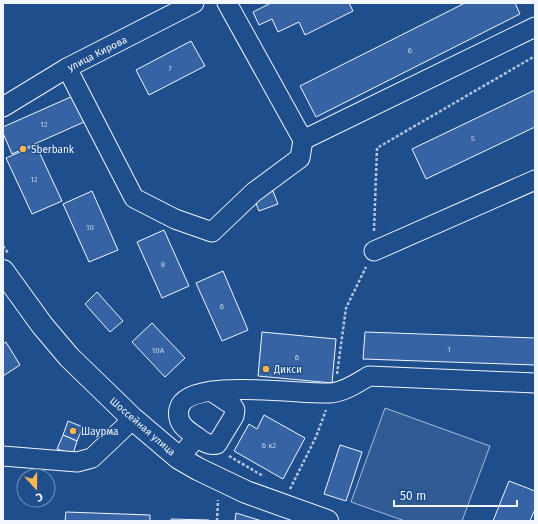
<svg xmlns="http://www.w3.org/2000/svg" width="538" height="524" font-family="'Fira Sans',sans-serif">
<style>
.parking{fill:#305b95;stroke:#a8bbd7}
.building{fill:#3563a3;stroke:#f2f6ff}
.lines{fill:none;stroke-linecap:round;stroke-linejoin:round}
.minor-casing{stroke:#f2f6ff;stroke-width:21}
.major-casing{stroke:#f2f6ff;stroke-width:24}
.path{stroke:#b3c4dc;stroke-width:2.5;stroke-dasharray:3 2;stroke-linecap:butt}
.minor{stroke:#1f4e8c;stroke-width:19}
.major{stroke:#1f4e8c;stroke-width:22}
.poi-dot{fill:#ffb74d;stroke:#1f4e8c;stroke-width:1.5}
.labels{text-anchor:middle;stroke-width:3;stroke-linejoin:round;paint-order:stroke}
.number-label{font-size:8px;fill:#c3d1e8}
.street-label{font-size:10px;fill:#f2f6ff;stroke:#1f4e8c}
.poi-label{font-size:10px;fill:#f2f6ff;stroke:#1f4e8c;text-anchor:start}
</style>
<rect width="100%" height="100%" fill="#1f4e8c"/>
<path class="parking" d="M 385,408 L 490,446 L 462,521 L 405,521 L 351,502 Z"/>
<g class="building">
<path d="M 271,3 L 349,3 L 353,11 L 305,35 L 299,22 L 278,32 L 272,19 L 259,25 L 253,12 Z"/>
<path d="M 465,3 L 515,3 L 520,14 L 316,117 L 300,86 Z"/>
<path d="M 191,41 L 205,66 L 149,95 L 136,70 Z"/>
<path d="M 535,90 L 535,127 L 426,179 L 412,149 Z"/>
<path d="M 73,96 L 84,122 L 12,154 L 3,133 L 3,127 Z"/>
<path d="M 36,145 L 62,201 L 32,214 L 6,158 Z"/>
<path d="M 92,191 L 118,250 L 89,262 L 63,204 Z"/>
<path d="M 273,191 L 278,204 L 259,211 L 254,198 Z"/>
<path d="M 164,230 L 189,286 L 162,298 L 137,242 Z"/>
<path d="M 223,271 L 248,330 L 222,341 L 196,283 Z"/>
<path d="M 97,292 L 123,321 L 110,332 L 85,304 Z"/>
<path d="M 152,323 L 185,358 L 165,377 L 132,342 Z"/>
<path d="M 262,332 L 336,339 L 332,383 L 258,376 Z"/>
<path d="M 365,332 L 535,338 L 535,365 L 363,359 Z"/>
<path d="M 6,342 L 20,365 L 3,376 L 3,344 Z"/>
<path d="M 264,415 L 305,438 L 283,479 L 234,451 L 249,424 L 257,429 Z"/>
<path d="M 68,421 L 83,427 L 77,441 L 63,435 Z"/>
<path d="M 63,435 L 77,441 L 73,454 L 57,449 Z"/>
<path d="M 340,445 L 362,452 L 346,501 L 324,494 Z"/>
<path d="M 509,481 L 535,491 L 535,509 L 530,521 L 493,521 Z"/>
<path d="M 66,512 L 150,515 L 150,521 L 65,521 Z"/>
<path d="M 236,513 L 262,521 L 235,521 Z"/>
<path d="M 171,519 L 209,520 L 209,521 L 171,521 Z"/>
</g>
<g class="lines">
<defs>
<g id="minor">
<path d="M 67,68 L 134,198 L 175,219 L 212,232 L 254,192 L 300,158 L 303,140 L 227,3"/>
<path d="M 3,107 L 67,68 L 194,3"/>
<path d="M 303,140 L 535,27"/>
<path d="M 374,251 L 535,180"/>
<path d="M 197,437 C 204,442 209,446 217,444 L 234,416 L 235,410 L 232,405 L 211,391"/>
<path d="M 3,456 L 77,462 L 92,458 L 133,419"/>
<path d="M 179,458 L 197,437 C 187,430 176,424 179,409 C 186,376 303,395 330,393 C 344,392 357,383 369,376 L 535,383"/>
</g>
<path id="major" d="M 3,271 L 42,325 L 69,357 L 133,419 L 179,458 L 198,469 L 246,492 L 327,521"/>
</defs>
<use href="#minor" class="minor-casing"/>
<use href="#major" class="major-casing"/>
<g class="path">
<path d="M 374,231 L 377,148 L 535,56"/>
<path d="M 3,246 L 8,253"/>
<path d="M 337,374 L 346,308 L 366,267"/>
<path d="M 229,456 L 263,476"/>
<path d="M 290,489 L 316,437 L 326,410"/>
<path d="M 217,521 L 218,500"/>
</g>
<use href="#minor" class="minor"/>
<use href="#major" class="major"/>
</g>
<g class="poi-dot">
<circle cx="23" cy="149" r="4"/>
<circle cx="266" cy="369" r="4"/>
<circle cx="73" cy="431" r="4"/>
</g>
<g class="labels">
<g class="number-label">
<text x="410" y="53">6</text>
<text x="170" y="71">7</text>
<text x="44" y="127">12</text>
<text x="473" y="141">5</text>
<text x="34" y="182">12</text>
<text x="90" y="230">10</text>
<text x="163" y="267">8</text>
<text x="222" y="309">6</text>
<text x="449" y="352">1</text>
<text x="158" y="353">10А</text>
<text x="297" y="360">6</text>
<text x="269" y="448">6 к2</text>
</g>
<g class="street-label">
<text transform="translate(97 53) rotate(-27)" y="4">улица Кирова</text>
<text transform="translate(143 426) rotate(41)" y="4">Шоссейная улица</text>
</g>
<g class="poi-label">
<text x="31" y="153">Sberbank</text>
<text x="274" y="373">Дикси</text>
<text x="81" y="435">Шаурма</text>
</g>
</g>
<rect width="538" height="524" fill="none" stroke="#f2f6ff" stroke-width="8"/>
<g transform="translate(36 488) rotate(159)"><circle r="19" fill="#1f4e8c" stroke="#7391ba"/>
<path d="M0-3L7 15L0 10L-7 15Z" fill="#ffb74d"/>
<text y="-6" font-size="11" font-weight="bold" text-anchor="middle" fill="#f2f6ff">С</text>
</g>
<path d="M394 500v6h123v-6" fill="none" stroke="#f2f6ff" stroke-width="2"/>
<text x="400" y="500" font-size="12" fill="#f2f6ff" stroke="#1f4e8c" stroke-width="3" paint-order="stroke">50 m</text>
</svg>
